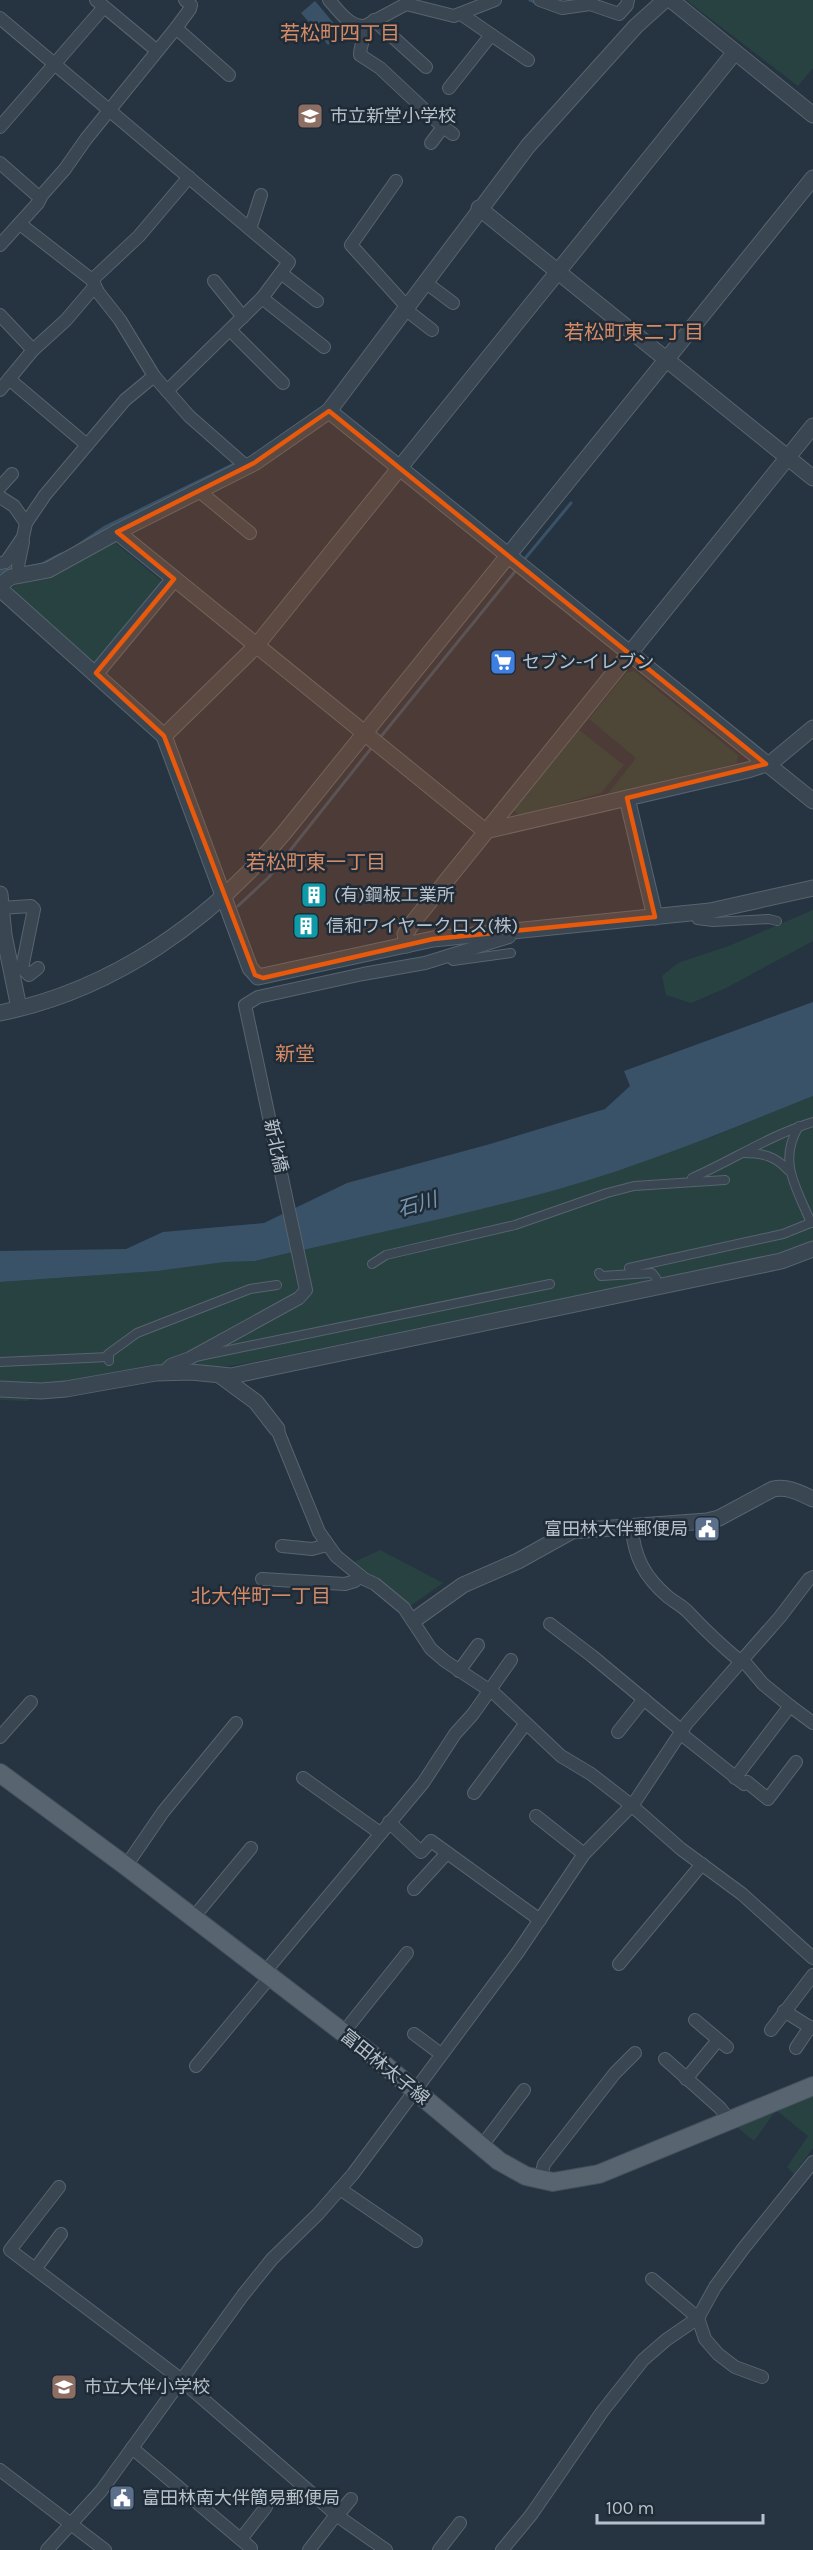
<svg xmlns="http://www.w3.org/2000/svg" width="813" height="2550" font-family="Karla,'Noto Sans JP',sans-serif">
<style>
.green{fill:#284242}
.water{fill:#3a5268}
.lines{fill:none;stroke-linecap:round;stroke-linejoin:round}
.stream{stroke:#3a5268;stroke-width:3}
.pedestrian-casing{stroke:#58646e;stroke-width:10}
.minor-casing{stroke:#58646e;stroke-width:14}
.tertiary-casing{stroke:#58646e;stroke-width:17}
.primary-casing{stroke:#444f5a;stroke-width:20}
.pedestrian{stroke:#3a4651;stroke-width:8}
.minor{stroke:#3a4651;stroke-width:12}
.tertiary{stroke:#3a4651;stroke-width:15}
.primary{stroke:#586571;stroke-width:18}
.marked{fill:#e8590c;fill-opacity:0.2;stroke:#e8590c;stroke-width:4.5;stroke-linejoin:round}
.labels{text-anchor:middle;stroke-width:5;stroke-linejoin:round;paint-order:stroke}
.poi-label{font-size:18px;fill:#b7c1cb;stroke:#1f2b36;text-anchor:start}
.street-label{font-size:18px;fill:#b7c1cb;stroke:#1f2b36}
.neighbourhood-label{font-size:20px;fill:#d68b67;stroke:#1f2b36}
.water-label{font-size:20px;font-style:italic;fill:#7795ae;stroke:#1f2b36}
</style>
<rect width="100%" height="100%" fill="#263441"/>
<g class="green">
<path d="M 686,0 L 813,0 L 813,68 L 798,86 Z"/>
<path d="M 113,541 L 163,582 L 95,663 L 89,661 L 11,592 L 14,586 L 59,571 Z"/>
<path d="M 634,671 L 738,755 L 737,763 L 606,796 L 636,758 L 589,719 L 626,673 Z"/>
<path d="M 579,730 L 624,765 L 601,793 L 519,816 L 513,809 Z"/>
<path d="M 813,910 L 813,941 L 726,988 L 691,1003 L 666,995 L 662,976 L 678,963 L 729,946 Z"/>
<path d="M 813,1096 L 813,1241 L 785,1253 L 254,1362 C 237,1364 209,1373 195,1361 L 41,1391 L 28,1401 L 0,1400 L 0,1282 L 157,1271 L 225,1262 L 255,1261 L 299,1251 L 527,1198 L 712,1137 Z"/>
<path d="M 380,1550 L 443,1583 L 410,1606 L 354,1562 Z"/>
<path d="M 813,2092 L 813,2148 L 794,2174 L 787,2167 L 808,2136 L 776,2110 L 754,2141 L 734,2125 Z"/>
</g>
<g class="water">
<path d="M 315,1 L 342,33 L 328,45 L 301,13 Z"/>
<path d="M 813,1002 L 813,1096 C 719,1134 624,1173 526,1198 C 436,1221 345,1240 255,1261 L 225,1262 L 157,1271 L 0,1282 L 0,1251 L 126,1249 L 163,1232 L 264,1223 L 347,1183 L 490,1144 L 605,1109 L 630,1086 L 624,1071 Z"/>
</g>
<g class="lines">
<g class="stream">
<path d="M 530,0 L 537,3"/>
<path d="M 77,546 L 105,527 L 236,463"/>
<path d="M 523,561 L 571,503"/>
<path d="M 40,565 L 61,554"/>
<path d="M 0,572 L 13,569"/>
<path d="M 379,739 L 517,569"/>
<path d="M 238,906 L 269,877 L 373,746"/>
</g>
<defs>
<g id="pedestrian">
<path d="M 694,913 L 697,920 L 713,922 L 769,919 L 777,921"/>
<path d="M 448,957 L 453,961 L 511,953"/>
<path d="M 799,1126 C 777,1162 797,1188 811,1223"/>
<path d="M 744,1153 C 763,1153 775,1156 788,1170"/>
<path d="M 692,1178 C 733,1160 770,1135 813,1122"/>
<path d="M 372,1264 L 386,1255 L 515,1225 L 607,1193 L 634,1186 L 725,1180"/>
<path d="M 629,1268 L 783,1234 L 813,1222"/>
<path d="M 599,1273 L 601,1276 L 652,1273 L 656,1278"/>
<path d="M 195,1357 L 550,1284"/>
<path d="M 109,1361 L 108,1354 L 137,1333 L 250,1289 L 277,1285"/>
<path d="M 0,1362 L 109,1357"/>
</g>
<g id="minor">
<path d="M 96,0 L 156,50"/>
<path d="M 329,0 C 339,11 349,27 365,26 L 406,4 L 454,16 L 495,0"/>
<path d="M 540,0 L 562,8 L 590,4 L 619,14 L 627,5 L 628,0"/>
<path d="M 461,14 L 528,60"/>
<path d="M 0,18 L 289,262 L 262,298 L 167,391"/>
<path d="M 374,20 L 426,67"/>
<path d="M 365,26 C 366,38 360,44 360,55 L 380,68 L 443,127 L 431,143"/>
<path d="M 176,28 L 229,75"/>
<path d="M 449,88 L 491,35"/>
<path d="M 0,127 L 104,7"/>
<path d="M 443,127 L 453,134"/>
<path d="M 0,163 L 40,198"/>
<path d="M 396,181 L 351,245 L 407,307"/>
<path d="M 20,224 L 92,280 L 98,292 L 120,320 L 154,376 L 189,416 L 247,467"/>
<path d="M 250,229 L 261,195"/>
<path d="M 0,245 L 38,203 L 42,195 L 65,169 L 86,139 L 176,28 L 190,9 L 191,5 L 185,0"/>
<path d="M 281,273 L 317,301"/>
<path d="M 92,280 L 139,236 L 189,177"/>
<path d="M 214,281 L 243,317"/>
<path d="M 425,282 L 453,303"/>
<path d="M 262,298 L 324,347"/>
<path d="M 405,309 L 432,330"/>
<path d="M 0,315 L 33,350"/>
<path d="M 230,330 L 283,383"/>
<path d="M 9,379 L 87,445"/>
<path d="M 0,390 L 33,350 L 66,320 L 95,286"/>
<path d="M 0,487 L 12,474"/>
<path d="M 199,491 L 250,533"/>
<path d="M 0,497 L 14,506 L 26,523"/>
<path d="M 0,563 L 6,562 L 23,537 L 26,523 L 45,495 L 125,400 L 154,376"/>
<path d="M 20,575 L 18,566 L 23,542"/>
<path d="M 1,908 L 31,906 L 34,909 L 22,968 L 29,975 L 38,968"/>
<path d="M 164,1372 L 171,1365 L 190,1358 L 299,1298 L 306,1290 L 245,1005 L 258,997 L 363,974 L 425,963 L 509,937 L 508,930"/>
<path d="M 277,1429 L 319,1532 L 336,1556 L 364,1579 L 375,1584 L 404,1608 L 431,1649 L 445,1661 L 495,1694 L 561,1756 L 591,1774 L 631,1805 L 681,1849 L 742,1894 L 813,1958"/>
<path d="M 632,1528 C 634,1557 645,1577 667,1596 C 674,1602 683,1606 689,1613 C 705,1630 722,1646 740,1661"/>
<path d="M 282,1546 L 312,1549 L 327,1545"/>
<path d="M 262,1579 L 345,1584 L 355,1581 L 359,1576"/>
<path d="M 550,1624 L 592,1656 L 682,1731"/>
<path d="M 742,1659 L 763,1684 L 790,1706"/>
<path d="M 459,1671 L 478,1645"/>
<path d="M 618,1732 L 644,1699"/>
<path d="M 680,1733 L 744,1784 L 747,1782 L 768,1799 L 796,1762"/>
<path d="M 0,1737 L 31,1702"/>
<path d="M 303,1778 L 380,1833"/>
<path d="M 735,1778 L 790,1706 L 813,1723"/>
<path d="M 474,1793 L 526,1723"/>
<path d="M 536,1816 L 584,1854"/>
<path d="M 389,1822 L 421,1852 L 431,1841 L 540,1920"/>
<path d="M 126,1866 L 163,1812 L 236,1723"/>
<path d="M 414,1889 L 447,1853"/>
<path d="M 193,1918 L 251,1848"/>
<path d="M 619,1964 L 702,1864"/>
<path d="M 264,1973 L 423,1783 L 455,1734 L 473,1714 L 511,1660"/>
<path d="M 784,2011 L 813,2029"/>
<path d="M 695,2020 L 727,2047"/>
<path d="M 771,2030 L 813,1975"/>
<path d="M 343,2033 L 407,1953"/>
<path d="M 414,2034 L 441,2054"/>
<path d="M 796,2048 L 810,2027"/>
<path d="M 665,2059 L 720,2108 L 730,2121"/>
<path d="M 196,2066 L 270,1977"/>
<path d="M 686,2079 L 718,2040"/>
<path d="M 481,2147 L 524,2090"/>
<path d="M 540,2180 L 544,2164 L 615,2073 L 635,2053"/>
<path d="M 59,2187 L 10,2250 L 174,2374 L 339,2517 L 386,2550"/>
<path d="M 340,2189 L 416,2241"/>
<path d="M 36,2268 L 61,2234"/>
<path d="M 652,2279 L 698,2318 L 705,2339 L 718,2354 L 735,2367 L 762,2377"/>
<path d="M 132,2448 L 251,2548"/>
<path d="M 0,2470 L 105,2550"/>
<path d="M 337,2516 L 351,2499"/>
<path d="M 241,2539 L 266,2507"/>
<path d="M 47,2550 L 101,2491 L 243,2295 L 272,2259 L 318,2214 L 353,2174 L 518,1952 L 584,1854 L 634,1803 L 687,1723 L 780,1617 L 809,1579 L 813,1577"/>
<path d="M 309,2550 L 336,2515"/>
<path d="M 439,2550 L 460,2523"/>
<path d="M 502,2550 L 531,2515 L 602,2412 L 643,2360 L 666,2340 L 698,2318 L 715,2287 L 743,2249 L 813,2162"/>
</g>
<g id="tertiary">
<path d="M 671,0 L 813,115"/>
<path d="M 479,208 L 813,478"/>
<path d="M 329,411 L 813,801"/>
<path d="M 117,532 L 485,831 L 748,770 L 772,762 L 813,728"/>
<path d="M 0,585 L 11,577 L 48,570 L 117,532 L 254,463 L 329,411 L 528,146 L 636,26 L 665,0"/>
<path d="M 0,589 L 164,736 L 250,968 L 258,977 L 433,939 L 710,911 L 813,888"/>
<path d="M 96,673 L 174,579"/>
<path d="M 164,736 L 256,646 L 735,52"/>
<path d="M 627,798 L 655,917"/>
<path d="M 0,894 L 4,935 L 19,1008"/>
<path d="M 407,945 L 405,934 L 414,921 L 813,426"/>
<path d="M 0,1013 C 113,990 211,921 284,833 L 813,178"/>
<path d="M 222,1377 L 256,1402 L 277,1429"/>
<path d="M 0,1389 L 41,1391 L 66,1389 L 156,1373 L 191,1372 L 231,1376 L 781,1261 L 813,1249"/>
<path d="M 414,1620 L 463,1585 L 518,1561 L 572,1531 L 707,1521 L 719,1518 L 773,1489 C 788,1486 800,1493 813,1499"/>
</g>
<path id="primary" d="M 0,1773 L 126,1866 L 375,2057 L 499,2161 L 526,2176 L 553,2182 L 599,2174 L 813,2086"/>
</defs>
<use href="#pedestrian" class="pedestrian-casing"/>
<use href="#minor" class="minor-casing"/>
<use href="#tertiary" class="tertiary-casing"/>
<use href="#primary" class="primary-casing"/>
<use href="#pedestrian" class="pedestrian"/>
<use href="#minor" class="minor"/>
<use href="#tertiary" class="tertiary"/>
<use href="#primary" class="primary"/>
</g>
<path class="marked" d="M 329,411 L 766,764 L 627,798 L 655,917 L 433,939 L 263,978 L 255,975 L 164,736 L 96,673 L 174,579 L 117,532 L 254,463 Z"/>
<defs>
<symbol id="school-square" viewBox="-11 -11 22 22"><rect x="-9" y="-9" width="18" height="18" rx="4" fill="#8d6e63" stroke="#1f2b36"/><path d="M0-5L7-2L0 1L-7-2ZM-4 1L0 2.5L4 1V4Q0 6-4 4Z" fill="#fff"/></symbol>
<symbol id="supermarket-square" viewBox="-11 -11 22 22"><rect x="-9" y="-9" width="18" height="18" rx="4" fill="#3f7fe0" stroke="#1f2b36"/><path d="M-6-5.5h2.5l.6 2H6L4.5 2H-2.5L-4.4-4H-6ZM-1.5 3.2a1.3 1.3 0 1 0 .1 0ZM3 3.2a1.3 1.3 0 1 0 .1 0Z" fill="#fff"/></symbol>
<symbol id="building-square" viewBox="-11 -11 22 22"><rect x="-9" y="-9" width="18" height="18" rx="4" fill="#0f9aa8" stroke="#1f2b36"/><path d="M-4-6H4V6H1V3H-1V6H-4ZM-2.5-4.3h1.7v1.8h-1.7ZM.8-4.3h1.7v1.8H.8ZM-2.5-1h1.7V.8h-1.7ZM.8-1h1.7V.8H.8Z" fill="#fff"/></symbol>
<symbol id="civic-square" viewBox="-11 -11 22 22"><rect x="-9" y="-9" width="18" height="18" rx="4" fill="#5c6f8a" stroke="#1f2b36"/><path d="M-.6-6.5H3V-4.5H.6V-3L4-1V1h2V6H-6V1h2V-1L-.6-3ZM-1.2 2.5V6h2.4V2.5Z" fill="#fff"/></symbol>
</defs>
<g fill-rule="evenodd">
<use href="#school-square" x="295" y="101" width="30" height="30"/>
<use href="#supermarket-square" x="488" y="647" width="30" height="30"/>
<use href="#building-square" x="299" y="880" width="30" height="30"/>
<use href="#building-square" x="291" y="911" width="30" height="30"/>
<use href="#civic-square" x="692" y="1514" width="30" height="30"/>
<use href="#school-square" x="49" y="2372" width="30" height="30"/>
<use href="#civic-square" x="107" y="2483" width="30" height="30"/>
</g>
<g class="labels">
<g class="poi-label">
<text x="330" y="122">市立新堂小学校</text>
<text x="522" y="668">セブン-イレブン</text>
<text x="334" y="901">(有)鋼板工業所</text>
<text x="326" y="932">信和ワイヤークロス(株)</text>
<text x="688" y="1535" text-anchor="end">富田林大伴郵便局</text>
<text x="84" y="2393">市立大伴小学校</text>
<text x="142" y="2504">富田林南大伴簡易郵便局</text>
</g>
<g class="street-label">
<text transform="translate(276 1146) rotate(78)" y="6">新北橋</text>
<text transform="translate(385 2067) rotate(39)" y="6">富田林太子線</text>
</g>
<g class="neighbourhood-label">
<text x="340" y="40">若松町四丁目</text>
<text x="634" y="339">若松町東二丁目</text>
<text x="316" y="869">若松町東一丁目</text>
<text x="295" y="1061">新堂</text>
<text x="261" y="1603">北大伴町一丁目</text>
</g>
<g class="water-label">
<text transform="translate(417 1204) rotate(-16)" y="7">石川</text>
</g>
</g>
<path d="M597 2514v9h166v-9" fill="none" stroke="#b7c1cb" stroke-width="3"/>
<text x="606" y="2514" font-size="18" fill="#b7c1cb" stroke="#1f2b36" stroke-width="4.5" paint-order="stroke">100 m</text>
</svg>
